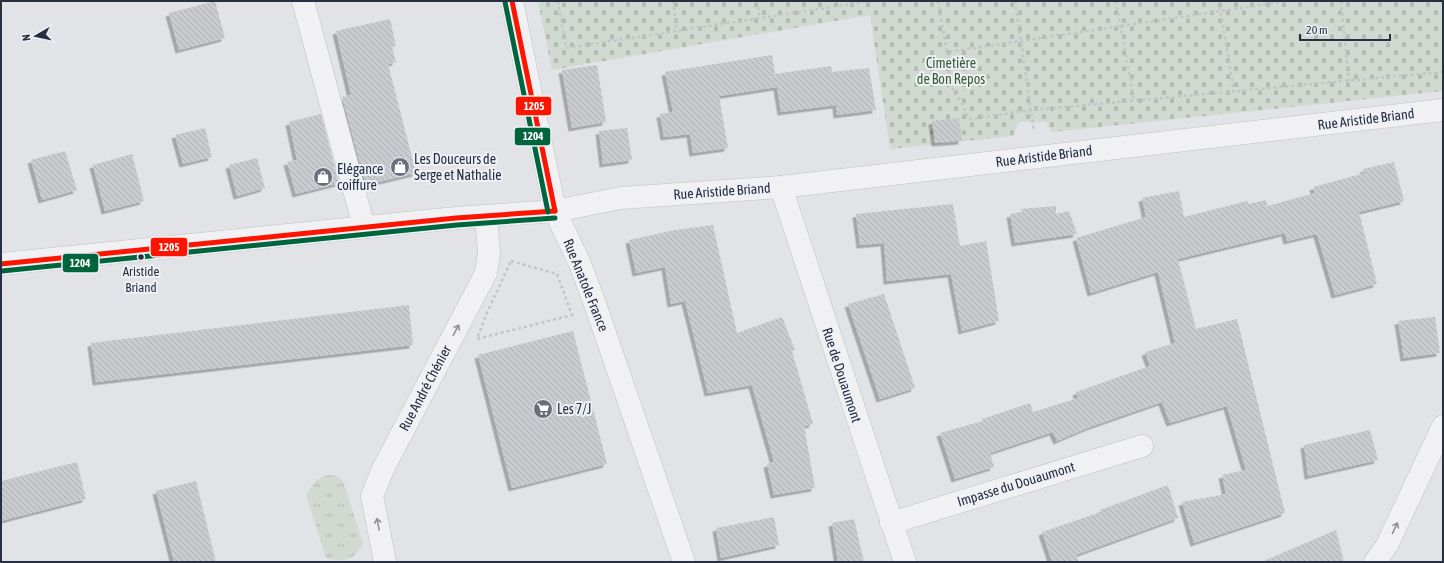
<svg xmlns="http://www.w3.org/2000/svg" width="1444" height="563" font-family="'Asap Condensed',sans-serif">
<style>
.grass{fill:url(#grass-tufts)}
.cemetery{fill:url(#cemetery-stones)}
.building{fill:url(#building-back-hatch);filter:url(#shadow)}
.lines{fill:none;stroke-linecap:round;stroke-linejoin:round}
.minor-casing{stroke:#bfc1c4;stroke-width:23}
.path{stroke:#c3c4ca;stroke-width:2.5;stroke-dasharray:3 3;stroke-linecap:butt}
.minor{stroke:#f1f1f3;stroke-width:22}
.bus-1-casing{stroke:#eef1f6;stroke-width:8}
.bus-2-casing{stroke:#eef1f6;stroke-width:8}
.bus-1{stroke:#ff1400;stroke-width:5}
.bus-2{stroke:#00643c;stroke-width:5}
.oneway{stroke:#8c909a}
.bus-dot{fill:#282f40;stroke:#eef1f6;stroke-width:1.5}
.labels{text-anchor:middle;stroke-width:4;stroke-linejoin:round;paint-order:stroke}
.bus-label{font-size:13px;fill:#282f40;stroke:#eef1f6}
.park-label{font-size:14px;fill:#3a5b35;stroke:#eef1f6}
.street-label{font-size:14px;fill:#282f40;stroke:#eef1f6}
.poi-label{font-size:14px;fill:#282f40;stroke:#eef1f6;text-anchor:start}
.line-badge{stroke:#eef1f6;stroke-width:1.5}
.badge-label{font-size:11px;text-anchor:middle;font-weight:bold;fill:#fff}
</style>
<defs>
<pattern id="grass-tufts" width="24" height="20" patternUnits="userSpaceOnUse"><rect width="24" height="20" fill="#d1dad1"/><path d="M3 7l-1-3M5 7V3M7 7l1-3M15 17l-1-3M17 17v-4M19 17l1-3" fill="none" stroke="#b3bbb4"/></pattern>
<pattern id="cemetery-stones" width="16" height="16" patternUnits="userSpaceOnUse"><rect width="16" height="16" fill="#d1dad1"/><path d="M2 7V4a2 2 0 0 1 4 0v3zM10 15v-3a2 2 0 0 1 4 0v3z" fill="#b3bbb4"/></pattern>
<pattern id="building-back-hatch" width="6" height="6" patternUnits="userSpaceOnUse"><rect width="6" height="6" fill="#c9cbce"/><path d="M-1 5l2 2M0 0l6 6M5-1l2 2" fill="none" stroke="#adafb2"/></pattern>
<filter id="shadow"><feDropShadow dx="-3.5" dy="3.5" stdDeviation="0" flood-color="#0004"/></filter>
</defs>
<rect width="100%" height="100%" fill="#e1e3e6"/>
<path class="grass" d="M 326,475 L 335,475 L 343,481 L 363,543 C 356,560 343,563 326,558 L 307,498 C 309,486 315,480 326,475 Z"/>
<path class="cemetery" d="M 538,1 L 1443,1 L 1443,91 L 1052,132 L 1046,122 L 1019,122 L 1013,136 L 890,149 L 870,15 L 552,70 Z"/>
<g class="building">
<path d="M 215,1 L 225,38 L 179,50 L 169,13 Z"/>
<path d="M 390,19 L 396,46 L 392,47 L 396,62 L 388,64 L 416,173 L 366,185 L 342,97 L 351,95 L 336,31 Z"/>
<path d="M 772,55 L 775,74 L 831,66 L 832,72 L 869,68 L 876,110 L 837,115 L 836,105 L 781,112 L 777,87 L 719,96 L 728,148 L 693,153 L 690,134 L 664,137 L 660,114 L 673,112 L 665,72 Z"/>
<path d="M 597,65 L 606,122 L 572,128 L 562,70 Z"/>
<path d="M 321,114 L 339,183 L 296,194 L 287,162 L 297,160 L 289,122 Z"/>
<path d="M 959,118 L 962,141 L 935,143 L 932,121 Z"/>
<path d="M 205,128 L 212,157 L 183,164 L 175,135 Z"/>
<path d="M 627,128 L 632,160 L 603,164 L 599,131 Z"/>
<path d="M 65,151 L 77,190 L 42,200 L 31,160 Z"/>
<path d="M 132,154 L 144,201 L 105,211 L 93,165 Z"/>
<path d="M 257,158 L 265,188 L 237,196 L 229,165 Z"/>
<path d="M 1394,162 L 1404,201 L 1359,212 L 1377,284 L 1335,295 L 1317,234 L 1287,241 L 1285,233 L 1178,259 L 1196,329 L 1237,319 L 1285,513 L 1194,543 L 1182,502 L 1226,494 L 1222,475 L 1246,470 L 1227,406 L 1170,423 L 1162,402 L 1090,427 L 1057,441 L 1053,432 L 990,453 L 994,467 L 955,479 L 940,433 L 983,421 L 982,419 L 1030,403 L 1033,412 L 1078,398 L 1076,392 L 1150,366 L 1145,352 L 1175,343 L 1158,272 L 1091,293 L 1076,238 L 1146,217 L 1142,198 L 1179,191 L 1184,217 L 1247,201 L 1248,204 L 1266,200 L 1267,206 L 1315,193 L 1313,187 L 1365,173 L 1363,169 Z"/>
<path d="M 953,204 L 960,246 L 986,241 L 999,321 L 962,331 L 951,274 L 887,281 L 884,243 L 860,245 L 856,214 Z"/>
<path d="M 1056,206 L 1056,214 L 1069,211 L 1077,234 L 1015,243 L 1010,214 L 1022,212 L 1021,209 Z"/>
<path d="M 713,225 L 737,333 L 782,317 L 795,350 L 792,351 L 813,424 L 804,426 L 815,488 L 774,495 L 767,464 L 774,462 L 752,385 L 708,393 L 685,301 L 671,304 L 665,267 L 636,273 L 629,240 L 675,230 Z"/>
<path d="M 884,294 L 915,388 L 880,399 L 848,304 Z"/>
<path d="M 409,305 L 413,345 L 96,382 L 91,343 Z"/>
<path d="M 1435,317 L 1440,353 L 1404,358 L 1398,321 Z"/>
<path d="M 573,331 L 607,464 L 512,488 L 478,355 Z"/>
<path d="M 1370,430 L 1378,460 L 1308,476 L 1304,445 Z"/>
<path d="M 77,462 L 86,499 L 1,521 L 1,481 Z"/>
<path d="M 196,481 L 216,562 L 174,562 L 156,491 Z"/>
<path d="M 1168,485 L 1178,518 L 1076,555 L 1079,562 L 1052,562 L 1042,532 L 1101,512 L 1100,510 Z"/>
<path d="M 774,517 L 779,545 L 721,558 L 716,528 Z"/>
<path d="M 854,519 L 864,562 L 838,562 L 832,523 Z"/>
<path d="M 1336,530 L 1344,562 L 1261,562 Z"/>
</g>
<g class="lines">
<defs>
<g id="minor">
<path d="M 303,1 L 364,227"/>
<path d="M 512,1 L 555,211 L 580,264 L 595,304 L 684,562"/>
<path d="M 781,187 L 905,562"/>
<path d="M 1,264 L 456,218 L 555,211 L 621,198 L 781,187 L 1443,110"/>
<path d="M 891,523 L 1142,446"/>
<path d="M 385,562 L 372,496 L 384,467 L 486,273 L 489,253 L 486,216"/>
<path d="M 1375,562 L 1387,545 L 1443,426"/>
</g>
</defs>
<use href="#minor" class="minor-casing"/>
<g class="path">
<path d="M 558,1 L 566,48 L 871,1"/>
<path d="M 673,1 L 677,31"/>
<path d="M 757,1 L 760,18"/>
<path d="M 938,1 L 947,52 L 1288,1"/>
<path d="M 1015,1 L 1034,131"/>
<path d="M 1116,1 L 1134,101"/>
<path d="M 1219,1 L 1234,92"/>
<path d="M 1341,1 L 1349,81"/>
<path d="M 1442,1 L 1443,6"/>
<path d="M 947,52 L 951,86 L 961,101 L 969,119 L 1032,110 L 1443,72"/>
<path d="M 511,261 L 557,274 L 572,315 L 477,339 L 486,315 Z"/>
</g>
<use href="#minor" class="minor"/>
<defs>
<g id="bus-1">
<path d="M 512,1 L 555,211"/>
<path d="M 1,264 L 456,218 L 555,211"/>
</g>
<g id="bus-2">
<path d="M 505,2 L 548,212"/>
<path d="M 2,271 L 457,225 L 555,218"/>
</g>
</defs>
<use href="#bus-1" class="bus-1-casing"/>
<use href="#bus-2" class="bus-2-casing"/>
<use href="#bus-1" class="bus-1"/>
<use href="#bus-2" class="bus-2"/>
</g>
<defs><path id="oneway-shaft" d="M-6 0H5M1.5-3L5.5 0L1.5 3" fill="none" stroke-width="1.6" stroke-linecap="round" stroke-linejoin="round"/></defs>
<g class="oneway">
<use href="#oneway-shaft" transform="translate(456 330) rotate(-62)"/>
<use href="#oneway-shaft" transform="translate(378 524) rotate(-101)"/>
<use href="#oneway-shaft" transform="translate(1395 528) rotate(-65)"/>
</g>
<defs>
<symbol id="shop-disc" viewBox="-11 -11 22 22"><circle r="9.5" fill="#696e7a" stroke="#eef1f6"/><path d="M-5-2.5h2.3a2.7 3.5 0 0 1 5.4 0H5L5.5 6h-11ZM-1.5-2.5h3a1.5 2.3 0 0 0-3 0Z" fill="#fff"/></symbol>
<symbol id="supermarket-disc" viewBox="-11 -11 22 22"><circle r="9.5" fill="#696e7a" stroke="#eef1f6"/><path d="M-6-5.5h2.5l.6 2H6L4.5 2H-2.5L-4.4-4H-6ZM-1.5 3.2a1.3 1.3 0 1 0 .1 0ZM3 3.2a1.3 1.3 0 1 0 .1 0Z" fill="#fff"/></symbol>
</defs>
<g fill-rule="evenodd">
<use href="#shop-disc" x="389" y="156" width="22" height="22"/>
<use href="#shop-disc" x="312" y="166" width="22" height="22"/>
<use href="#supermarket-disc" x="532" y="398" width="22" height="22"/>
</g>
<circle class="bus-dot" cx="141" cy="257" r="3.5"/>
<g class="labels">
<g class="bus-label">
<text x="141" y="276">Aristide<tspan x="141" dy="16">Briand</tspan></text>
</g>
<g class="park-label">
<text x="951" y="68">Cimetière<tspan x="951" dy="16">de Bon Repos</tspan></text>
</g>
<g class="street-label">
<text transform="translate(1366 119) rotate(-7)" y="5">Rue Aristide Briand</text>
<text transform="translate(1044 156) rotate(-7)" y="5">Rue Aristide Briand</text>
<text transform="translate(722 191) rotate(-4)" y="5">Rue Aristide Briand</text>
<text transform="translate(586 285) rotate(68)" y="5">Rue Anatole France</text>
<text transform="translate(842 375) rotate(72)" y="5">Rue de Douaumont</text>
<text transform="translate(425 388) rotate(-62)" y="5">Rue André Chénier</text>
<text transform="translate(1016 484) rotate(-17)" y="5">Impasse du Douaumont</text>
</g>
<g class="poi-label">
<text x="414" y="164">Les Douceurs de<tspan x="414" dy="16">Serge et Nathalie</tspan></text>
<text x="337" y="174">Elégance<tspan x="337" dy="16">coiffure</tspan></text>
<text x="557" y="414">Les 7/J</text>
</g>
</g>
<g class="line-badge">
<rect x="515" y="96" width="37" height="20" rx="4" fill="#ff1400"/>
<rect x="514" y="127" width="37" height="19" rx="4" fill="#00643c"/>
<rect x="150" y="237" width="38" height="20" rx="4" fill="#ff1400"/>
<rect x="62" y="253" width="37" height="20" rx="4" fill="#00643c"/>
</g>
<g class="badge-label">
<text x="534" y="110">1205</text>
<text x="533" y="140">1204</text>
<text x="169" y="251">1205</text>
<text x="80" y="267">1204</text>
</g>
<rect width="1444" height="563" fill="none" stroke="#282f40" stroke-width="4"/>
<g transform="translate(36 36) rotate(261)" stroke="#eef1f6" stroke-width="3" paint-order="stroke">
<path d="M0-3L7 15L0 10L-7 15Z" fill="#282f40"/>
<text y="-6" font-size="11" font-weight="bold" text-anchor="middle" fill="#282f40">N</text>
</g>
<path d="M1300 34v6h90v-6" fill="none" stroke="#282f40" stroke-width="2"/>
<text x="1306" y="34" font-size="12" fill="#282f40" stroke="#eef1f6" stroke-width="3" paint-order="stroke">20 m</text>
</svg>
